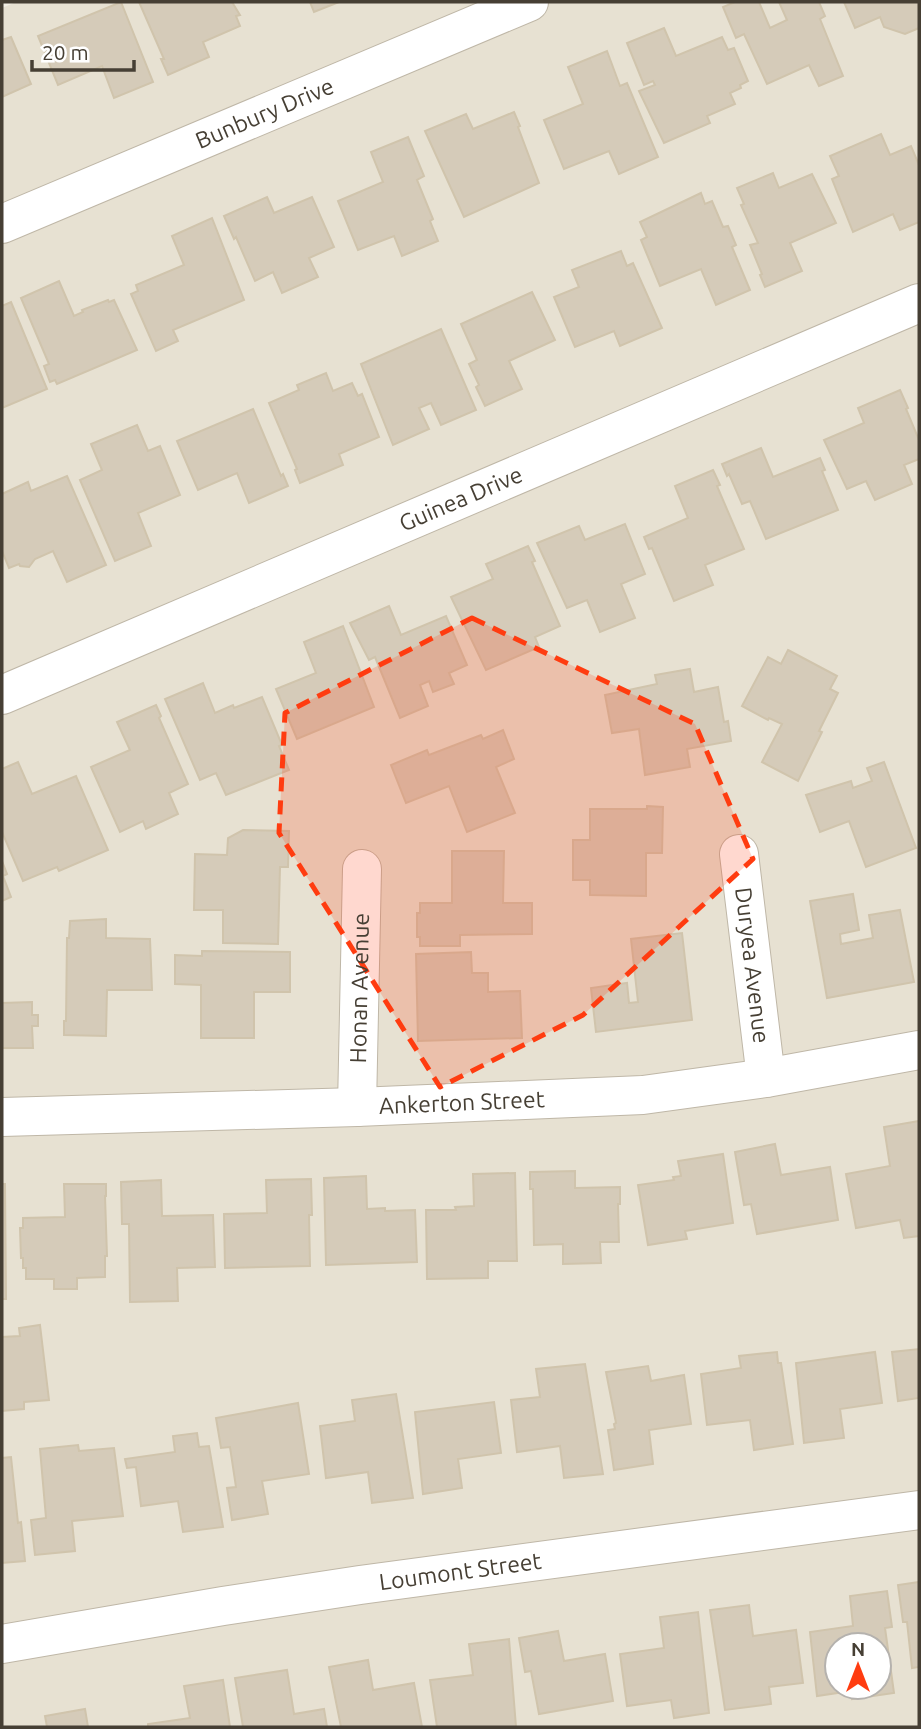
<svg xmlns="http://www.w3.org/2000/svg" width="921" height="1729" font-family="Ubuntu,sans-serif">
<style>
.residential{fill:#e7e1d2;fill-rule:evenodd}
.building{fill:#d5cbb9;stroke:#d0c4ac;stroke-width:2;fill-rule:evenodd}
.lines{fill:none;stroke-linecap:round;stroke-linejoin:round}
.minor-casing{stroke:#bfb7a7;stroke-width:40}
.minor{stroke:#fff;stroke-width:38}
.marked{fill:#ff3c10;fill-opacity:0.2;stroke:#ff3c10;stroke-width:5;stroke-dasharray:14 9;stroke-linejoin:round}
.labels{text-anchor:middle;stroke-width:5;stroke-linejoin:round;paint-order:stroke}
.street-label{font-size:23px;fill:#463f34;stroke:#fff}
</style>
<rect width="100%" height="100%" fill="#f3efe5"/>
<path class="residential" d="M 16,2 L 919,2 L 919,1727 L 2,1727 L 2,8 ZM 837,1645 L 879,1645 L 879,1687 L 837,1687 Z"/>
<g class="building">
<path d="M 121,2 L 153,82 L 114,98 L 102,66 L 58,85 L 38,36 Z"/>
<path d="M 139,2 L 232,2 L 240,15 L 236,16 L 240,26 L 203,42 L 209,57 L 168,75 L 161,59 L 164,59 Z"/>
<path d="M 310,2 L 339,2 L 314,12 Z"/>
<path d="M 735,2 L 759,2 L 770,28 L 787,20 L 779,2 L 819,2 L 825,16 L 820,19 L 843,76 L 819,86 L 809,65 L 767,84 L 744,34 L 736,38 L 723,7 Z"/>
<path d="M 844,2 L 919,2 L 919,28 L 905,34 L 884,27 L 880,17 L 855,28 Z"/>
<path d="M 664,28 L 676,56 L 722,37 L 728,50 L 734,48 L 748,81 L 740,85 L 741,88 L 730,93 L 735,104 L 707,116 L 710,123 L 664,143 L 639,91 L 655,85 L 653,81 L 644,85 L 627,43 Z"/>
<path d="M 11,37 L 31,84 L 2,97 L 2,40 Z"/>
<path d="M 607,51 L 620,86 L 627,83 L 658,157 L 619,174 L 609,151 L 564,169 L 544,120 L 583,104 L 568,67 Z"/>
<path d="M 514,112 L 520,126 L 518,127 L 539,183 L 464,217 L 425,131 L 466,114 L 473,129 Z"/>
<path d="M 881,134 L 890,155 L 911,146 L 919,165 L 919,222 L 900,230 L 893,214 L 853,232 L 832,179 L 839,176 L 830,156 Z"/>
<path d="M 408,137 L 424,176 L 417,180 L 433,219 L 430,221 L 438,241 L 402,256 L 394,236 L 358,250 L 338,201 L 383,182 L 371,152 Z"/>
<path d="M 773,173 L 779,188 L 812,174 L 836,223 L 790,243 L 802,271 L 765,287 L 760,275 L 762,274 L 750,245 L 758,243 L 741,205 L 744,204 L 737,188 Z"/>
<path d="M 701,193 L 705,204 L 712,201 L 723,227 L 728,226 L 736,245 L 732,247 L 750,290 L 716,305 L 701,269 L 660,286 L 641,240 L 647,237 L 640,222 Z"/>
<path d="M 267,197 L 274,213 L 312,197 L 334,247 L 309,258 L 318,277 L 282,293 L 273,272 L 255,281 L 236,237 L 234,239 L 224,216 Z"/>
<path d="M 212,218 L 244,300 L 173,330 L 178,341 L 156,351 L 131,294 L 138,291 L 136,285 L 184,265 L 172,236 Z"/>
<path d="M 621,251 L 627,266 L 633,263 L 662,328 L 620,346 L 614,331 L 575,347 L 554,297 L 579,287 L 572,270 Z"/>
<path d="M 59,281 L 74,316 L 83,312 L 82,310 L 108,300 L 109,302 L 114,300 L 137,350 L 57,384 L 55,380 L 50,382 L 44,366 L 49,364 L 21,298 Z"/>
<path d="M 532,292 L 555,340 L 509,361 L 522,389 L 485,406 L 476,387 L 479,385 L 469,364 L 477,360 L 461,324 Z"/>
<path d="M 11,302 L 47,389 L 2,408 L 2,306 Z"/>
<path d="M 441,329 L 476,410 L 441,425 L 431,403 L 419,408 L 429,429 L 393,445 L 361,364 Z"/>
<path d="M 326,373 L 333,391 L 352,383 L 358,396 L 362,394 L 379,437 L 339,454 L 343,465 L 300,483 L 295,470 L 297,469 L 269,403 L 299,390 L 297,385 Z"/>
<path d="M 900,390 L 908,408 L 906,409 L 919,440 L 919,459 L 904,465 L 912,484 L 875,500 L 866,481 L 847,489 L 824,440 L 864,423 L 858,408 Z"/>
<path d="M 253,409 L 281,476 L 283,474 L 288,486 L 249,503 L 237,473 L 198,490 L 177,441 Z"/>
<path d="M 137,425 L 148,451 L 160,446 L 180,495 L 138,513 L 151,546 L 115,561 L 80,480 L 102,470 L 91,444 Z"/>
<path d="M 761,448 L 773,477 L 820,458 L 825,470 L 822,471 L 838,510 L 766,539 L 750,501 L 742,504 L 729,474 L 727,476 L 722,464 Z"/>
<path d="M 713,470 L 720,485 L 717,486 L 744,549 L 705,565 L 713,585 L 674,601 L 652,548 L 649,549 L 644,537 L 688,518 L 675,486 Z"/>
<path d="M 67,476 L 106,565 L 67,582 L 53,551 L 35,559 L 29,567 L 20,566 L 19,564 L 9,568 L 2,551 L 2,494 L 28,482 L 31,491 Z"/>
<path d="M 625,524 L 645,574 L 621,584 L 635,618 L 600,632 L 587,600 L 567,608 L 537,543 L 579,526 L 585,540 Z"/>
<path d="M 528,546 L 535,561 L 532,562 L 560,626 L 535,637 L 539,647 L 486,670 L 451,597 L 493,579 L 486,564 Z"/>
<path d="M 389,606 L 401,635 L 446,616 L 467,665 L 449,673 L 454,684 L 433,692 L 429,681 L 420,685 L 428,706 L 400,718 L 375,657 L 369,660 L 350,623 Z"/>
<path d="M 343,626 L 374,707 L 297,739 L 276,689 L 316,673 L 304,642 Z"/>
<path d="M 788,650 L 837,676 L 830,689 L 838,693 L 819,731 L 822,732 L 798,781 L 762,762 L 782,724 L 769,718 L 768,720 L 742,706 L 768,657 L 781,664 Z"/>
<path d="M 690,669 L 694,692 L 718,687 L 724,722 L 728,721 L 731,741 L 687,749 L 690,767 L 645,775 L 639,729 L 612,733 L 605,695 L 657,684 L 655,675 Z"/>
<path d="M 203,683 L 215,713 L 233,705 L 234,708 L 262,697 L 282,745 L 279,746 L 289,770 L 226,795 L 216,773 L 200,780 L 165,699 Z"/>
<path d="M 156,705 L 161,716 L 159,718 L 188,784 L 169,793 L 178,814 L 146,829 L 143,821 L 120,832 L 91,767 L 130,750 L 117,722 Z"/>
<path d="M 503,730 L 514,759 L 496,767 L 515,813 L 467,832 L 449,786 L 406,803 L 391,765 L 427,750 L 429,755 L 481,735 L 483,739 Z"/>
<path d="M 18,762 L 32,794 L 76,776 L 108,850 L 59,871 L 57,867 L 23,881 L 2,832 L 2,769 Z"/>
<path d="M 884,762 L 916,848 L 866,867 L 849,821 L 820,832 L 806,795 L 851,781 L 853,788 L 872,781 L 867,768 Z"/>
<path d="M 647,806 L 663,807 L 662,853 L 646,853 L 646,896 L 590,895 L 590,880 L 573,880 L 573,840 L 590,840 L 590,809 L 647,809 Z"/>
<path d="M 243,830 L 289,831 L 288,867 L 280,867 L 278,944 L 223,943 L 223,910 L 194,910 L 195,854 L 227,855 L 228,838 Z"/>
<path d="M 452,851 L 504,851 L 503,903 L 532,903 L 532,934 L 460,935 L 460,946 L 420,946 L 420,937 L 417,937 L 417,913 L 420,913 L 420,903 L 452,903 Z"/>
<path d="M 2,861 L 7,874 L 3,876 L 11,897 L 2,901 Z"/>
<path d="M 853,894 L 859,930 L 840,934 L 841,944 L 873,938 L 869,915 L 900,910 L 914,982 L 827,998 L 810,901 Z"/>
<path d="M 106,919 L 106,938 L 150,939 L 152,990 L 107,990 L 106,1036 L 64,1035 L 64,1021 L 66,1021 L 67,938 L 69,938 L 70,921 Z"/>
<path d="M 682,933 L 692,1020 L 596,1032 L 591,988 L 627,983 L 629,1003 L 638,1002 L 631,939 Z"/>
<path d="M 202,951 L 290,952 L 290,992 L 254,992 L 254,1038 L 201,1038 L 201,985 L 175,984 L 175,955 L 202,956 Z"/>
<path d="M 471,952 L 472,973 L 488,973 L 488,992 L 520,991 L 522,1038 L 418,1041 L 416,954 Z"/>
<path d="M 32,1002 L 32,1015 L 38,1015 L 38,1026 L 32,1026 L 33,1048 L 2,1048 L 2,1003 Z"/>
<path d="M 919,1121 L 919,1236 L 904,1238 L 900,1220 L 856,1228 L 846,1174 L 890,1166 L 884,1127 Z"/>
<path d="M 775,1144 L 781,1175 L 830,1167 L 838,1220 L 757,1234 L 751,1204 L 744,1205 L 735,1152 Z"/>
<path d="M 723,1154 L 733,1223 L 685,1231 L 687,1239 L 648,1245 L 638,1185 L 674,1180 L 673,1177 L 681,1176 L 678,1161 Z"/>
<path d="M 575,1171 L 575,1188 L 620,1187 L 620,1204 L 618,1204 L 619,1242 L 600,1242 L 601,1263 L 563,1264 L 563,1244 L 534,1245 L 533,1189 L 530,1189 L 530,1172 Z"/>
<path d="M 515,1173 L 517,1261 L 488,1261 L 488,1278 L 427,1279 L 426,1210 L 456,1210 L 455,1207 L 474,1206 L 473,1174 Z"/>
<path d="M 366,1176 L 367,1209 L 385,1208 L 385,1211 L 415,1210 L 417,1262 L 326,1265 L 324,1178 Z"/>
<path d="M 311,1179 L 312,1215 L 309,1215 L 310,1266 L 225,1268 L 224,1214 L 267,1213 L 266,1180 Z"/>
<path d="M 161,1180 L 162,1216 L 213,1215 L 215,1267 L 177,1268 L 178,1301 L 130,1302 L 129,1224 L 122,1224 L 121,1182 Z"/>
<path d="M 2,1184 L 5,1184 L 6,1299 L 2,1299 Z"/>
<path d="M 64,1184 L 106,1184 L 106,1196 L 105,1196 L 107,1256 L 105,1256 L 105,1277 L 77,1278 L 77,1289 L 54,1289 L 54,1279 L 26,1279 L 26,1268 L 23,1268 L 23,1258 L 21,1258 L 20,1228 L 23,1228 L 23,1218 L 65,1217 Z"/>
<path d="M 40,1325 L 49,1400 L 24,1402 L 24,1409 L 2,1411 L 2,1337 L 20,1336 L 19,1328 Z"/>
<path d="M 919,1349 L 919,1398 L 898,1401 L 892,1352 Z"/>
<path d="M 777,1352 L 778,1363 L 781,1363 L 793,1444 L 754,1450 L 750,1420 L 707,1425 L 701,1374 L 741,1368 L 739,1356 Z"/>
<path d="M 875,1352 L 882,1403 L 840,1409 L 844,1438 L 804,1443 L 796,1363 Z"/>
<path d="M 585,1364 L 603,1474 L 564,1478 L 560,1446 L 517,1452 L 511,1400 L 540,1397 L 536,1369 Z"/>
<path d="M 648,1366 L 651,1381 L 684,1375 L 691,1424 L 649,1430 L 653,1464 L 614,1470 L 608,1430 L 615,1429 L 614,1424 L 616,1423 L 606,1372 Z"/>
<path d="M 396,1394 L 413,1498 L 372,1503 L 368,1472 L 326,1478 L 320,1426 L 355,1421 L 352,1400 Z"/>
<path d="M 494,1402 L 501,1453 L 458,1459 L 462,1488 L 423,1494 L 415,1412 Z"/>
<path d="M 298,1403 L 309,1474 L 262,1481 L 268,1514 L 232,1520 L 227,1488 L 236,1487 L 230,1447 L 221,1448 L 216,1418 Z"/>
<path d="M 197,1433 L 199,1447 L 209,1446 L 223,1527 L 183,1532 L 178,1501 L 141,1506 L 136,1467 L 127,1468 L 125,1459 L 175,1452 L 173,1436 Z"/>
<path d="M 78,1445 L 79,1451 L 114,1448 L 123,1516 L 72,1521 L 75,1551 L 35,1555 L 31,1520 L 46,1518 L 40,1449 Z"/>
<path d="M 11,1457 L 18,1523 L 21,1522 L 25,1561 L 2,1563 L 2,1458 Z"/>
<path d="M 919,1582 L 919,1667 L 912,1668 L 907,1622 L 903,1622 L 898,1585 Z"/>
<path d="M 887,1591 L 892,1627 L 885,1628 L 894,1693 L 852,1699 L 851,1691 L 817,1696 L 810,1632 L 853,1626 L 850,1596 ZM 837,1645 L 879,1645 L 879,1687 L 837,1687 Z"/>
<path d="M 749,1605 L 753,1636 L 796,1630 L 803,1683 L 769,1687 L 771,1704 L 725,1710 L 710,1610 Z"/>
<path d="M 698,1612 L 709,1713 L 674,1718 L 671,1700 L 627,1706 L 620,1654 L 664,1648 L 660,1617 Z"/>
<path d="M 558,1631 L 564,1661 L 605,1654 L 613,1701 L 539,1714 L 531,1671 L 525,1672 L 519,1638 Z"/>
<path d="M 509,1639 L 516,1727 L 437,1727 L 430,1680 L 473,1675 L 469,1644 Z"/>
<path d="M 368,1660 L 373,1690 L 414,1683 L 422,1727 L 341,1727 L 329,1667 Z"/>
<path d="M 287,1670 L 294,1714 L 324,1709 L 327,1727 L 243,1727 L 235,1678 Z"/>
<path d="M 223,1680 L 230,1727 L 148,1727 L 148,1724 L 190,1718 L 184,1686 Z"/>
<path d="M 85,1709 L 88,1727 L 47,1727 L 45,1716 Z"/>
</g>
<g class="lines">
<defs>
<g id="minor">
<path id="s1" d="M 2,224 L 529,2"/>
<path id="s2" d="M 2,695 L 919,303"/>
<path id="s3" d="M 739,854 L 766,1078"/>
<path id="s4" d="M 357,1107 L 362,869"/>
<path id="s5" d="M 2,1117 L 357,1107 L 643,1095 L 766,1078 L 919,1050"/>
<path id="s6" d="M 2,1644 L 223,1606 L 360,1585 L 919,1510"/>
</g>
</defs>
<use href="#minor" class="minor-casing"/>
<use href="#minor" class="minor"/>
</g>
<path class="marked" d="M 472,618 L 695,724 L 753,859 L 583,1015 L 440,1087 L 279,833 L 285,713 Z"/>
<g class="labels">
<g class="street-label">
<text dy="8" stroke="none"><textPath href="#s1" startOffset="285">Bunbury Drive</textPath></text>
<text dy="8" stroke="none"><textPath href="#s2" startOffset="499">Guinea Drive</textPath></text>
<text dy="8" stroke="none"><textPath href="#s3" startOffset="112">Duryea Avenue</textPath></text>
<text dy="8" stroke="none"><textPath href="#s4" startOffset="119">Honan Avenue</textPath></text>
<text dy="8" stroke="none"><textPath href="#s5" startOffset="460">Ankerton Street</textPath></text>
<text dy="8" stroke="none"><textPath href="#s6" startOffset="464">Loumont Street</textPath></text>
</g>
</g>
<rect width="921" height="1729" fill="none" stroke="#463f34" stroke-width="7"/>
<g transform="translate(858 1666)"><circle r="33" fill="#ffffff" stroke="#b5b2ae" stroke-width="2"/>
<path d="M0-5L12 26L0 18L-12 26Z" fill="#ff3c10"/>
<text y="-10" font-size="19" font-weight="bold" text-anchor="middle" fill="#463f34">N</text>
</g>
<path d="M32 60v10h102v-10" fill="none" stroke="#463f34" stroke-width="3.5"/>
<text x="42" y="60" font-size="21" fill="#463f34" stroke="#ffffff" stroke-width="5" paint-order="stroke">20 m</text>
</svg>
